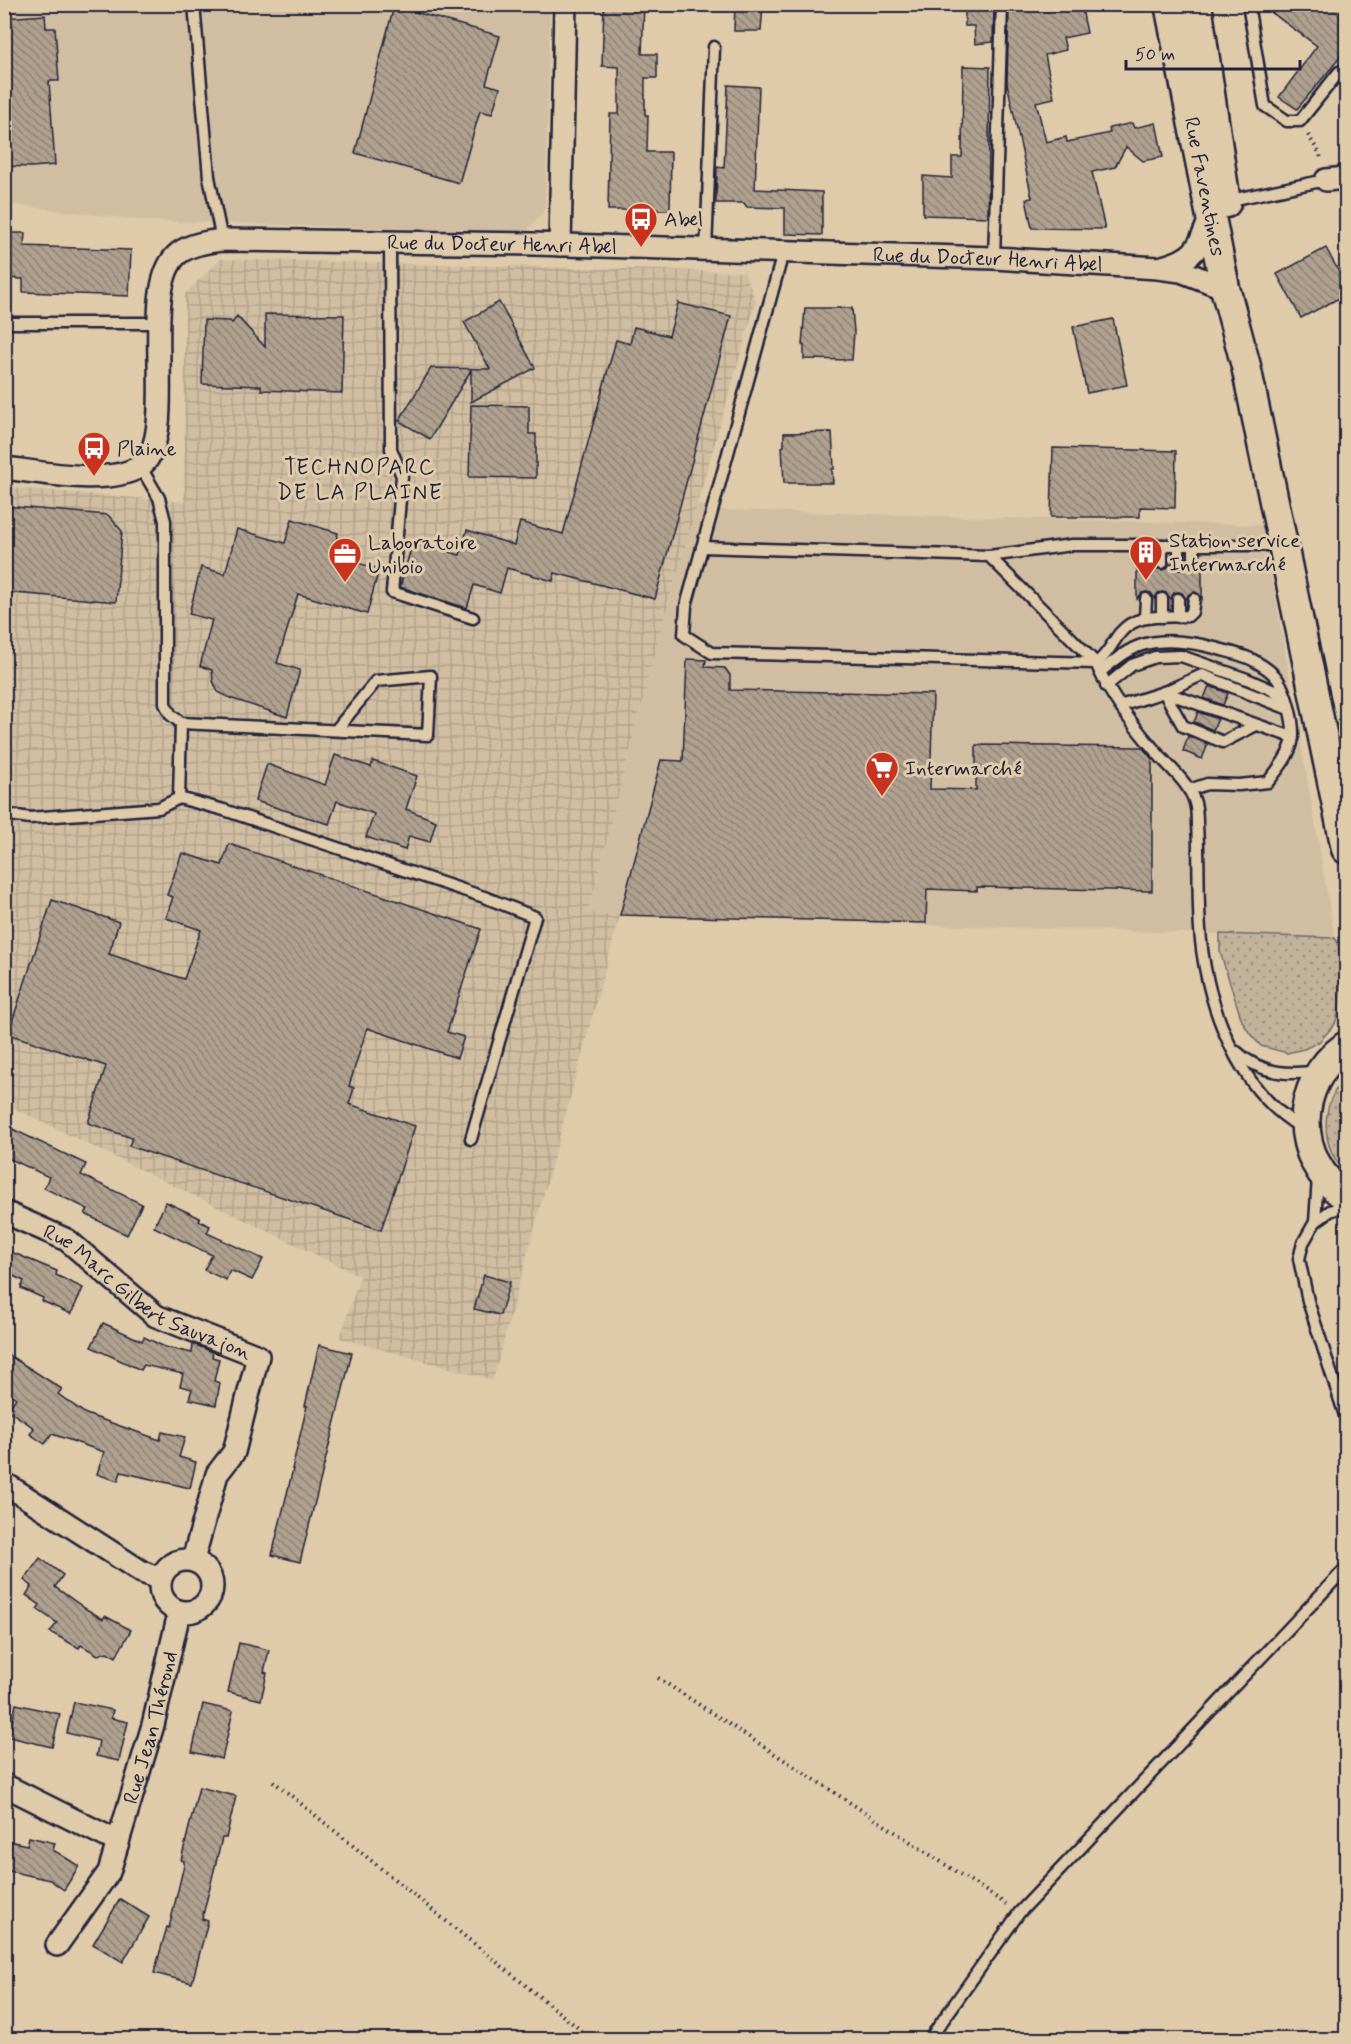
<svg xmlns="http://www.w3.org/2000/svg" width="1351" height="2044" font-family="Mynerve,sans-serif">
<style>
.built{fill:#d1bea2}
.industrial{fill:url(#industrial-grid)}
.grass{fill:url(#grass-dots);stroke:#726a6a;stroke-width:1.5}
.building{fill:url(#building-back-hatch);stroke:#22223b;stroke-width:1.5}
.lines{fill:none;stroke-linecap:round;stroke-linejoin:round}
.service-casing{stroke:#22223b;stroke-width:15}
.minor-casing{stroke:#22223b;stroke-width:26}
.secondary-casing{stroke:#22223b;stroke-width:33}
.path{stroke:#22223b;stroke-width:4;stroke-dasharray:1.5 4.5;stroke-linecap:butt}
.service{stroke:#dfcbaa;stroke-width:10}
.minor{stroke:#dfcbaa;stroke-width:21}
.secondary{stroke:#dfcbaa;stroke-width:28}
.labels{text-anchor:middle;stroke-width:6;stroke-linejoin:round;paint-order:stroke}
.street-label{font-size:21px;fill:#22223b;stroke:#dfcbaa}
.poi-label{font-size:21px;fill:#22223b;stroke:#dfcbaa;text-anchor:start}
.neighbourhood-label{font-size:22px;letter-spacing:1.5px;fill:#22223b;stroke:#dfcbaa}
</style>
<defs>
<pattern id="industrial-grid" width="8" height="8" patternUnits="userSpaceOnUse" patternTransform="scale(1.5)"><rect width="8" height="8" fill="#d1bea2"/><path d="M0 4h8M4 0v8" fill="none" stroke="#b3a38c"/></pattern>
<pattern id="grass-dots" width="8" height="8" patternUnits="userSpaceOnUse" patternTransform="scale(1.5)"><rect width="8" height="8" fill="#c3b29a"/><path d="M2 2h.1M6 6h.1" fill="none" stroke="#9e907f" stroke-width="1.8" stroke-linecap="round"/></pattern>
<pattern id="building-back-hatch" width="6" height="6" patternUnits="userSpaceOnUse" patternTransform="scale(1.5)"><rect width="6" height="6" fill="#b0a18f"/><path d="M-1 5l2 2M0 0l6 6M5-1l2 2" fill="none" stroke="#8f8376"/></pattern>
</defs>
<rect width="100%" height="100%" fill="#dfcbaa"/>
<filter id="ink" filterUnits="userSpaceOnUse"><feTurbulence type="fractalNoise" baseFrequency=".0167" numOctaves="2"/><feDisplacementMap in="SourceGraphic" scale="12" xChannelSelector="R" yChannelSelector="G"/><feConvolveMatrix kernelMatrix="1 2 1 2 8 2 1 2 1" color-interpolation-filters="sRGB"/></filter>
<g filter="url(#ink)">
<g class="built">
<path d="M 5,5 L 550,5 L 545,209 L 526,232 L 147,221 L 5,204 Z"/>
<path d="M 697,504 L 724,510 L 1263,525 L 1335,938 L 588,914 L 665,615 Z"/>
</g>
<path class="industrial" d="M 220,259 L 744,272 L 756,301 L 665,615 L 588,913 L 620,915 L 493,1380 L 340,1338 L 360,1276 L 5,1104 L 4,487 L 184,502 L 185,294 Z"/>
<g class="grass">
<path d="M 1220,934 L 1335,938 L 1338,943 L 1341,974 L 1339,1011 L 1335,1024 L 1319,1042 L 1304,1049 L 1287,1053 L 1261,1046 L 1250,1034 L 1242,1021 L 1220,952 Z"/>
<path d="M 1346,1077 L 1346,1172 C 1319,1147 1320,1102 1346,1077 Z"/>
</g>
<g class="building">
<path d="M 604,4 L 644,4 L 642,54 L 657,54 L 657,78 L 645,78 L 645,115 L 648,115 L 647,152 L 671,152 L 670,210 L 608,210 L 610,114 L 619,114 L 619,67 L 602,66 Z"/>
<path d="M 735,4 L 763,4 L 761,31 L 734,31 Z"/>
<path d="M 965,4 L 992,4 L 992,10 L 994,9 L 993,42 L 975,44 L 974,26 L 965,26 Z"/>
<path d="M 1015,4 L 1081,4 L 1087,33 L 1063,38 L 1066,50 L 1045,55 L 1054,98 L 1036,102 L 1046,142 L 1066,137 L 1067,142 L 1110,133 L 1109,128 L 1132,123 L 1134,128 L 1156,123 L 1163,157 L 1143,161 L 1126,147 L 1115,167 L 1092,172 L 1105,229 L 1032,228 L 1026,199 L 1032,198 L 1007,83 L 1009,6 Z"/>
<path d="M 1260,4 L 1347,4 L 1347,49 L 1297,109 L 1279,97 L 1317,46 Z"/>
<path d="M 394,6 L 500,36 L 486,84 L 500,88 L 492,114 L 480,111 L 459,183 L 355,153 Z"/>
<path d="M 45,15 L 46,28 L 55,28 L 59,81 L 49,81 L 55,165 L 32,167 L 4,166 L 4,18 Z"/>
<path d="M 963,66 L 990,67 L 988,217 L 923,215 L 923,176 L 952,178 L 952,157 L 962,157 Z"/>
<path d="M 728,85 L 759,87 L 755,189 L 822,192 L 822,235 L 785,234 L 785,208 L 747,207 L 744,203 L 716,203 L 717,167 L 724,168 Z"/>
<path d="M 4,233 L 25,233 L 24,246 L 131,250 L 129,296 L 23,292 L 23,279 L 4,278 Z"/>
<path d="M 1326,248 L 1347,287 L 1347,294 L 1301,318 L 1277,274 Z"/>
<path d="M 499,302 L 535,368 L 471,402 L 471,370 L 430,439 L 399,421 L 431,368 L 490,369 L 464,322 Z"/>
<path d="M 678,303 L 731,316 L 655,599 L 555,573 L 553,581 L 507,568 L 500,593 L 474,585 L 467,608 L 400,587 L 413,541 L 460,555 L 467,530 L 514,545 L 520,522 L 563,534 L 616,340 L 630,344 L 634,327 L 669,336 Z"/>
<path d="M 805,308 L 852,308 L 854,332 L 852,360 L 804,359 L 804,346 L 802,345 Z"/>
<path d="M 265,314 L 344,315 L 342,393 L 261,390 L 261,386 L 202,384 L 204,320 L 230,321 L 232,323 L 237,316 L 265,347 Z"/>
<path d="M 1113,319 L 1127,385 L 1087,393 L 1073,327 Z"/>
<path d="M 471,405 L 529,406 L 529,434 L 536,434 L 536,478 L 469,477 Z"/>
<path d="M 832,432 L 834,469 L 832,469 L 833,483 L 784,483 L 782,447 L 784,446 L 784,433 Z"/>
<path d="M 1053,448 L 1176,451 L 1175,508 L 1140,507 L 1140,517 L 1051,517 Z"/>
<path d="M 4,506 L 108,515 L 122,531 L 116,602 L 4,592 Z"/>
<path d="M 292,519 L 338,533 L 332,556 L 379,569 L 367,614 L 298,594 L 277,663 L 300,670 L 287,717 L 230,698 L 218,692 L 213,681 L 212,670 L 200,666 L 212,620 L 189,614 L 201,567 L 225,574 L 237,529 L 285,543 Z"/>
<path d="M 1169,563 L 1178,570 L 1183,569 L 1187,563 L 1190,569 L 1195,570 L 1198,569 L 1202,563 L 1202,599 L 1199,594 L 1195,592 L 1189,594 L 1186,599 L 1182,593 L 1179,592 L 1174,593 L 1171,599 L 1166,593 L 1163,592 L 1158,593 L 1155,599 L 1151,593 L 1146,592 L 1142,593 L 1137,599 L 1137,564 L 1142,569 L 1147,570 L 1155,564 L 1158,569 L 1163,570 L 1168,567 Z"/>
<path d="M 687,659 L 706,660 L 705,667 L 725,668 L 730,675 L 730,690 L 933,694 L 930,789 L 976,790 L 976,745 L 1142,747 L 1152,759 L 1152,891 L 977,887 L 977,891 L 927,889 L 926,923 L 620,915 L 661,760 L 683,761 Z"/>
<path d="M 1209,686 L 1228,693 L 1223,705 L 1204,698 Z"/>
<path d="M 1198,712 L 1218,719 L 1213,730 L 1194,722 Z"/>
<path d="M 1188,736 L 1208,744 L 1202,759 L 1183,751 Z"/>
<path d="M 335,755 L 371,767 L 373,761 L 417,776 L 406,809 L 436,821 L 430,842 L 409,836 L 405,850 L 366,837 L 374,814 L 337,801 L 329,824 L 255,801 L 267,764 L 325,785 Z"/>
<path d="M 229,844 L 481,929 L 447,1032 L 464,1037 L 457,1058 L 367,1028 L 349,1086 L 354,1088 L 349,1104 L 415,1126 L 381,1230 L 129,1146 L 132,1138 L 88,1123 L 106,1066 L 8,1034 L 52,900 L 119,922 L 109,954 L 184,979 L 201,930 L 166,918 L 173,897 L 167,895 L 182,853 L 222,865 Z"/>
<path d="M 4,1125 L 86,1164 L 81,1175 L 142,1204 L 127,1235 L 85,1214 L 88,1209 L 44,1188 L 49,1177 L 4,1156 Z"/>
<path d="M 166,1202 L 200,1218 L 199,1221 L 210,1226 L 207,1233 L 263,1259 L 252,1280 L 230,1270 L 226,1280 L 204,1270 L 212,1255 L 154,1227 Z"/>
<path d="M 4,1249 L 57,1271 L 56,1275 L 83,1288 L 71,1314 L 42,1301 L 43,1298 L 21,1288 L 24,1281 L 4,1272 Z"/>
<path d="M 484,1275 L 510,1282 L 500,1315 L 474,1309 Z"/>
<path d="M 103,1323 L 142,1341 L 144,1337 L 165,1347 L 192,1353 L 193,1344 L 213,1352 L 212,1357 L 219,1359 L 214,1381 L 220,1383 L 216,1405 L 189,1399 L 192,1389 L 180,1386 L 183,1374 L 144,1365 L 141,1370 L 91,1347 Z"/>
<path d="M 319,1345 L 352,1353 L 300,1562 L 272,1555 L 293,1469 L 292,1469 L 307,1406 L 305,1406 Z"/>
<path d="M 4,1352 L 62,1389 L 58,1394 L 86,1414 L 160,1440 L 162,1432 L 185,1437 L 179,1457 L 196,1462 L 190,1488 L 121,1472 L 118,1481 L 97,1474 L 104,1452 L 52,1434 L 45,1444 L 30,1434 L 34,1428 L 8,1410 L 16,1398 L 4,1390 Z"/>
<path d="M 40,1558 L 63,1575 L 55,1587 L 86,1609 L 103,1619 L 105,1616 L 131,1630 L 116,1657 L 107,1652 L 98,1655 L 81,1645 L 79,1648 L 50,1632 L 57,1623 L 37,1609 L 40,1605 L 26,1595 L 32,1586 L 24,1580 Z"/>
<path d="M 239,1643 L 269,1650 L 264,1672 L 267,1673 L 261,1700 L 228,1692 Z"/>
<path d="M 74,1702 L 113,1710 L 111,1718 L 128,1722 L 119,1761 L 96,1756 L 99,1741 L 67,1733 Z"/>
<path d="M 16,1704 L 60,1714 L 52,1747 L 9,1737 Z"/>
<path d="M 203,1704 L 233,1711 L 222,1759 L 192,1752 Z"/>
<path d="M 199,1787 L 236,1796 L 226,1838 L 222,1838 L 202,1919 L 208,1921 L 192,1983 L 154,1973 L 167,1927 L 169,1928 L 184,1865 L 184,1861 L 181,1860 Z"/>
<path d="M 29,1837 L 55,1843 L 53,1850 L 79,1866 L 64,1890 L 50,1880 L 4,1870 L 4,1840 L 27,1845 Z"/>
<path d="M 120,1899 L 149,1917 L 123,1962 L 93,1944 Z"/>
</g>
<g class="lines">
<defs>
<g id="service">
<path d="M 194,4 L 209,177 L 222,240"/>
<path d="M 1248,4 L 1265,106 L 1287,121 L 1300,121 L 1339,72 L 1346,70"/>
<path d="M 1226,201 L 1326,180"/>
<path d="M 390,242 L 391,449 L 402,476 L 392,592 L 473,618"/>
<path d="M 706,251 L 714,47"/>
<path d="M 783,253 L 686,606 L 684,635 L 712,653 L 1096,663 C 1110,697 1133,725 1157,753 C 1169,767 1190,784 1195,803 C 1197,810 1197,818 1197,825 C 1199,853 1198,880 1199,907 C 1200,986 1230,1086 1302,1128"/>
<path d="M 994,258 L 1002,4"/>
<path d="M 4,323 L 159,323"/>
<path d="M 140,466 L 159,498 L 165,521 L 165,704 L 171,715 L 181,723 L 428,735 L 431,676 L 376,681 L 336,730"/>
<path d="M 1194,545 L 1194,563"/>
<path d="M 702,547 L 989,556 L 1072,545 L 1280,545"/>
<path d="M 989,556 L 1096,663 C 1108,655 1111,644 1120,633 C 1137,612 1164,618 1188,616 L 1192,612 L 1194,599"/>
<path d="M 1146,563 L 1146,545"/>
<path d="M 1162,563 L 1162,545"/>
<path d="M 1179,563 L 1179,545"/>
<path d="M 1145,617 L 1146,599"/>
<path d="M 1162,617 L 1162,599"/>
<path d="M 1178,617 L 1178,599"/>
<path d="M 1100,672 C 1113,662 1126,650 1142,645 C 1165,638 1192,642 1215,648 C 1228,652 1247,655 1258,663 C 1263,666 1269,670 1273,674 C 1286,686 1296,726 1292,743 C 1288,758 1277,770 1268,782 L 1239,785 L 1207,784 L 1189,790"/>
<path d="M 1106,686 L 1132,665 L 1155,657 L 1181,656 L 1247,679 L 1272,690 L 1285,700"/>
<path d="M 1164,692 L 1292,737"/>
<path d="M 1164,692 L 1183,726 L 1223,742 L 1256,725"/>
<path d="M 1120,706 L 1164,692 L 1202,675 L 1289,709"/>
<path d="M 181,723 L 179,798 L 224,810 L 484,897 L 535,917 L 471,1139"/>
<path d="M 4,814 L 30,818 L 159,808 L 179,798"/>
<path d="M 1237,1052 C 1259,1073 1288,1076 1317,1071"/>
<path d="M 1318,1177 L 1315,1222 L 1303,1243 L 1299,1259 L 1308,1301 L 1346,1419"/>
<path d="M 1315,1222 L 1330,1211 L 1346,1205"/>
<path d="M 929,2040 L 1019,1913 L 1346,1568"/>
</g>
<g id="minor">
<path d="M 1326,180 L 1346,178"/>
<path d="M 560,245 L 565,4"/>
<path d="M 1159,268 C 1195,259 1199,249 1211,215"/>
<path id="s1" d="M 4,468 C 41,472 108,486 139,467 C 183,440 135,287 179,253 C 191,244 207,242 222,240 L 533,244 L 994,258 L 1158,268 L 1181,271 L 1225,288"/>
<path id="s2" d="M 4,1212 L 67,1240 L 156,1316 L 258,1356 L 234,1452 L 217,1474 L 193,1560"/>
<path d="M 4,1483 L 142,1572 L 160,1579"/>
<circle cx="186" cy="1586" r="26"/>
<path d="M 4,1785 L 118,1842"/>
<path id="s3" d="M 57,1945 L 109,1872 L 153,1725 L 179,1613"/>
</g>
<g id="secondary">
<path id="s4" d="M 1169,4 L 1225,288 L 1246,366 L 1346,849"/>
<path d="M 1197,4 L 1226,203"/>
<path d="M 1346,1046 C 1292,1084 1292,1159 1346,1197"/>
</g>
</defs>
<use href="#service" class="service-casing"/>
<use href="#minor" class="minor-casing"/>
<use href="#secondary" class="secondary-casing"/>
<g class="path">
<path d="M 1308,135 L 1320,154 L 1321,160"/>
<path d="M 658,1678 L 1006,1904"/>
<path d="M 273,1781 L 593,2040"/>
</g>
<use href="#service" class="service"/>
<use href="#minor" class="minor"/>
<use href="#secondary" class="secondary"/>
</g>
</g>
<defs>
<symbol id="bus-pin" viewBox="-11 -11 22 30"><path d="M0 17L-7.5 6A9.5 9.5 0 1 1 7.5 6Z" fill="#c8321e" stroke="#dfcbaa"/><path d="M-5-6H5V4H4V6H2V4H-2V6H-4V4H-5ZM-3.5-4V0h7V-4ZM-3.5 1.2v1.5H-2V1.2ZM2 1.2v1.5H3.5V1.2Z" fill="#fff"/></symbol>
<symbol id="building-pin" viewBox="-11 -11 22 30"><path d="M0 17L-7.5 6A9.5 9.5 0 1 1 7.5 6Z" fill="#c8321e" stroke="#dfcbaa"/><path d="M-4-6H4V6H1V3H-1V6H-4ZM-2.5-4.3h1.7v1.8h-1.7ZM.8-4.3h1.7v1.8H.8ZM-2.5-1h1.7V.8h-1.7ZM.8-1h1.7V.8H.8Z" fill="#fff"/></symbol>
<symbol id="office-pin" viewBox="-11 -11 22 30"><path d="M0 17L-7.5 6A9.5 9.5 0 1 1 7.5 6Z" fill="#c8321e" stroke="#dfcbaa"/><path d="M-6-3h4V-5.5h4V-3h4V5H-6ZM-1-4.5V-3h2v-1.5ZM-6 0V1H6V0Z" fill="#fff"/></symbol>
<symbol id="supermarket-pin" viewBox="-11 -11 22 30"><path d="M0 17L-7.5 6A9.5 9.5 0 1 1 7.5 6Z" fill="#c8321e" stroke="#dfcbaa"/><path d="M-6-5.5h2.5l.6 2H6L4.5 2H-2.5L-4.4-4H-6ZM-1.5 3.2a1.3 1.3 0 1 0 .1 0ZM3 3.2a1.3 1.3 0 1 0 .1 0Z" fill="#fff"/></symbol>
</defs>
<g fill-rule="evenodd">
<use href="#bus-pin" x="622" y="200" width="38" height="52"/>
<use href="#bus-pin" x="75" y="429" width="38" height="52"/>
<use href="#building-pin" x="1127" y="533" width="38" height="52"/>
<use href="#office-pin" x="326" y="535" width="38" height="52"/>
<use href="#supermarket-pin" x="863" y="749" width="38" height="52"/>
</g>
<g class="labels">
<g class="street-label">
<text dy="7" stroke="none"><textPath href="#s4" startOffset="186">Rue Faventines</textPath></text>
<text dy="7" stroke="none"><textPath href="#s1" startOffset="687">Rue du Docteur Henri Abel</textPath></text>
<text dy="7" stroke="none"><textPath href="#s1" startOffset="1173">Rue du Docteur Henri Abel</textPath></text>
<text dy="7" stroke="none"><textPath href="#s2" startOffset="166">Rue Marc Gilbert Sauvajon</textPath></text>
<text dy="7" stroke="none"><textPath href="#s3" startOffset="240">Rue Jean Thérond</textPath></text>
</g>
<g class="poi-label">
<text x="664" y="226">Abel</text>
<text x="117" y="455">Plaine</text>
<text x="1169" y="547">Station service<tspan x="1169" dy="24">Intermarché</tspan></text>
<text x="368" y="549">Laboratoire<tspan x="368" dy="24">Unibio</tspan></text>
<text x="905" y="775">Intermarché</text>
</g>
<g class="neighbourhood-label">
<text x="360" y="474">TECHNOPARC<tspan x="360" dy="25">DE LA PLAINE</tspan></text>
</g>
</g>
<rect width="1351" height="2044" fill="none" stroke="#dfcbaa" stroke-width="24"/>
<rect x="12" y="12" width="1327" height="2020" fill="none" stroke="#22223b" stroke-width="2" filter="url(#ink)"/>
<path d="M1126 60v9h174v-9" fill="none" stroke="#22223b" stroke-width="3"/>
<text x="1135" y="60" font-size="18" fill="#22223b" stroke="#dfcbaa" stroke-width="4.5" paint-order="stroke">50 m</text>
</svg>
